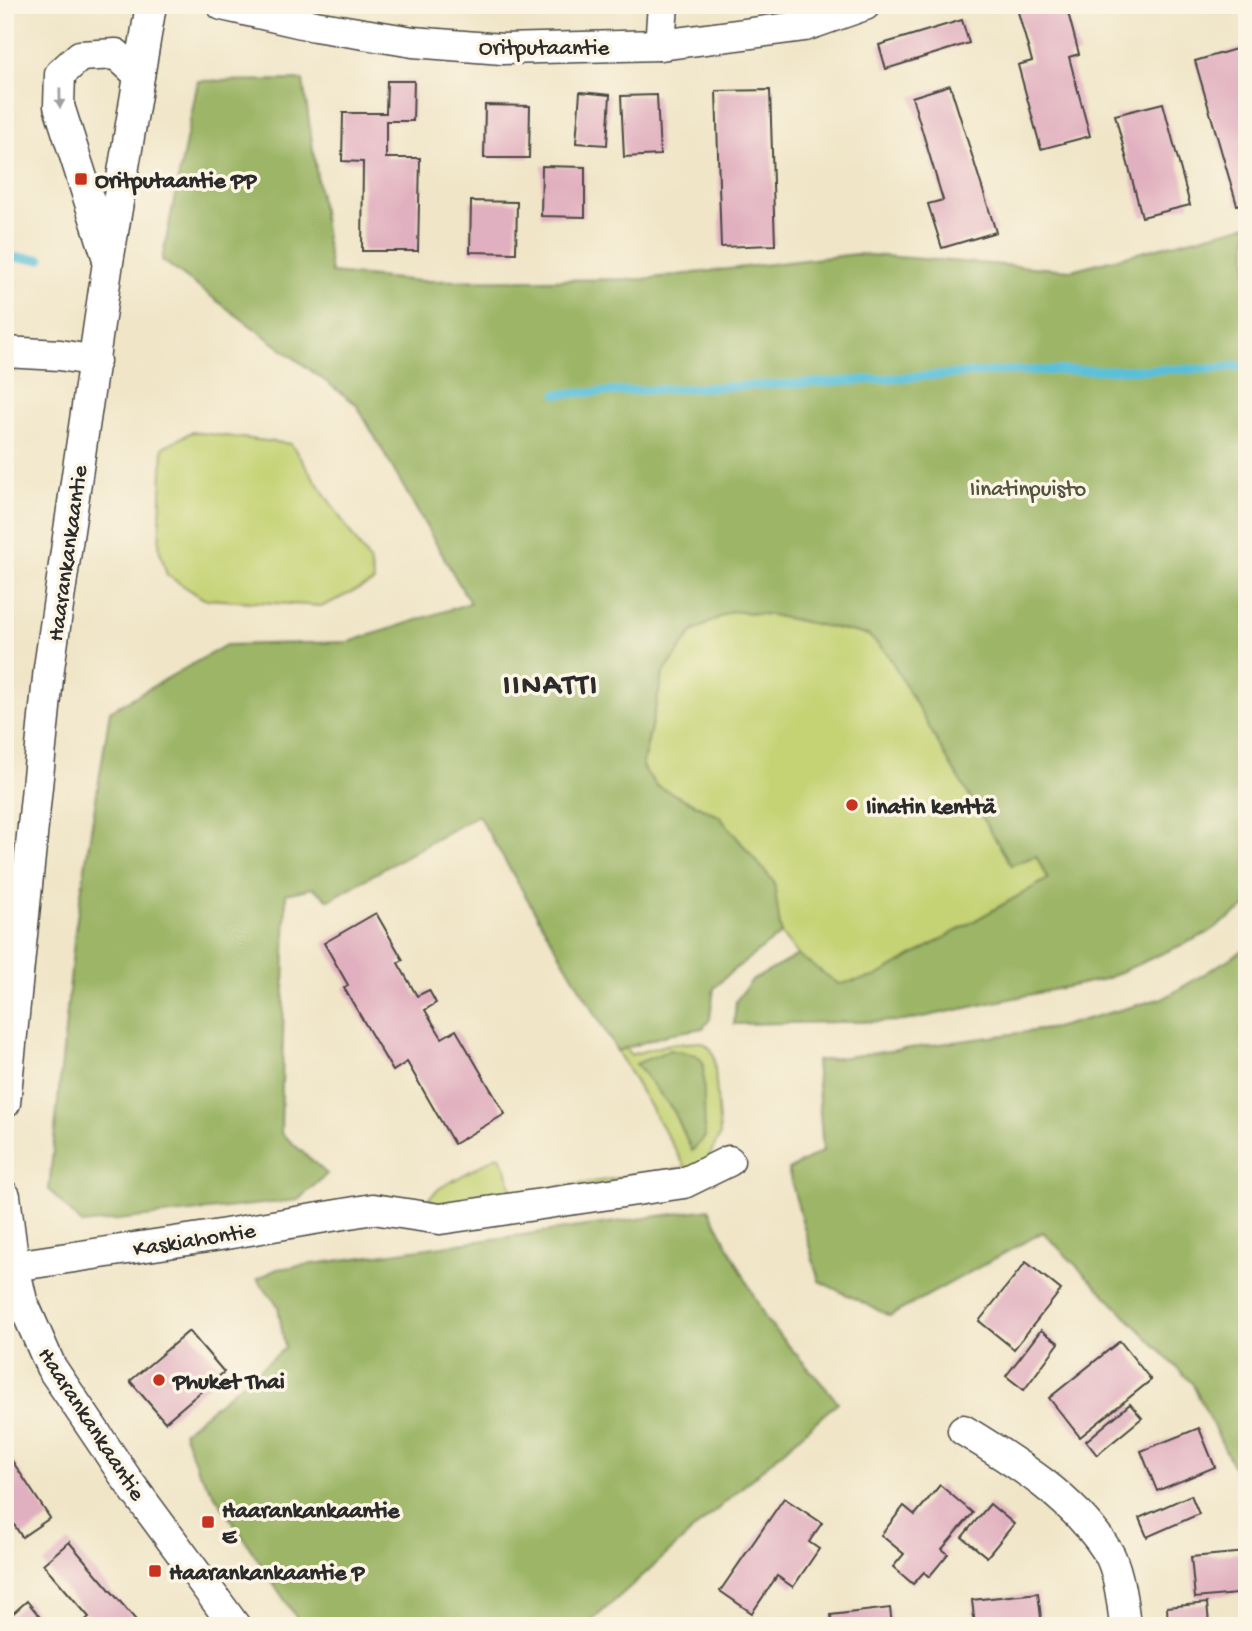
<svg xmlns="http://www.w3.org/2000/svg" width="1252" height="1631" font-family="'Gochi Hand',sans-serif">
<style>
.green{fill:#c5d374;stroke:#787f50;stroke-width:2;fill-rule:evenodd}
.forest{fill:#9cb566;stroke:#647048;stroke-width:2}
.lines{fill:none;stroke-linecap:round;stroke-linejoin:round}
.stream{stroke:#5abfd8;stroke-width:9}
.building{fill:#e1b0c0}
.minor-casing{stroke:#494742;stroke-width:33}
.minor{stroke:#fff;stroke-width:30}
.oneway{fill:#a0a0a0}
.poi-dot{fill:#c8321e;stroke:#fcf5e5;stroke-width:2.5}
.labels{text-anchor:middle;stroke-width:7;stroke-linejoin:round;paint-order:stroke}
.street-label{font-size:23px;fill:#2b2b2b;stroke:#fcf5e5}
.poi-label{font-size:23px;font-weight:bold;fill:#2b2b2b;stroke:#fcf5e5;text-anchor:start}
.park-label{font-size:23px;fill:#52553d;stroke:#fcf5e5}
.district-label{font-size:30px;font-weight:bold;letter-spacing:2px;fill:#2b2b2b;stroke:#fcf5e5}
</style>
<rect width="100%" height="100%" fill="#fcf5e5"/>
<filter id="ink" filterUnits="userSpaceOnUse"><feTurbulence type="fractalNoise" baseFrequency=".0143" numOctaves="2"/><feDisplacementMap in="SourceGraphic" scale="14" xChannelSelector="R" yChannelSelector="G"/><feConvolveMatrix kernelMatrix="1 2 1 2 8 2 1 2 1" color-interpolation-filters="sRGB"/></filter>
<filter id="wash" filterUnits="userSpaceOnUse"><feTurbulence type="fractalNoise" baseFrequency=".00686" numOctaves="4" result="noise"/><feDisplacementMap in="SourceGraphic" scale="28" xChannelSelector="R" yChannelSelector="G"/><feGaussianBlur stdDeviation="1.57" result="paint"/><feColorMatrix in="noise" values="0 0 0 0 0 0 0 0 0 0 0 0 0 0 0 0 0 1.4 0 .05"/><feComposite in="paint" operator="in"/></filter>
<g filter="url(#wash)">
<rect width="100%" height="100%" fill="#f0e5c7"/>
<g class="green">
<path d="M 192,432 L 291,444 L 370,562 L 374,582 L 323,606 L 204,599 L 167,575 L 159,548 L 163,447 Z"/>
<path d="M 731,611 L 771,615 L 868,635 L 887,653 L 1011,864 L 1036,856 L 1048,879 L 875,977 L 839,985 L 798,955 L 781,934 L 773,882 L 719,816 L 656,786 L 642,767 L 663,674 L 693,632 Z"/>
<path d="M 702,1042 L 711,1049 L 714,1056 L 720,1135 L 706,1162 L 694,1172 L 441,1210 L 429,1198 L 440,1188 L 499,1155 L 506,1168 L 513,1194 L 686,1168 L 617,1051 L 625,1048 L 630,1055 L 670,1044 ZM 670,1050 L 692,1150 L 674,1111 L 636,1064 Z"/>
</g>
<g class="forest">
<path d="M 303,80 L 331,273 L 420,281 L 644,279 L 856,254 L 1071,270 L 1247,225 L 1247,906 L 1206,934 L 1105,979 L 904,1021 L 734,1024 L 736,1001 L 751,981 L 798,955 L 839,984 L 875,977 L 1048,879 L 1036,856 L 1011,865 L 950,764 L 887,653 L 868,635 L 771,615 L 731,611 L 693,631 L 663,674 L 642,767 L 657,786 L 719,816 L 774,882 L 781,934 L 731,972 L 714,988 L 710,1019 L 703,1028 L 669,1034 L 617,1051 L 478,815 L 329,900 L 313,888 L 286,894 L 281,1133 L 327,1174 L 298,1200 L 82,1224 L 49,1190 L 75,931 L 110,711 L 226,645 L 349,642 L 470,603 L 356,404 L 162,260 L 198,81 Z"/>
<path d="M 1247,948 L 1247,1494 L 1192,1383 L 1043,1232 L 890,1316 L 819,1281 L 788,1170 L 823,1151 L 816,1061 L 1055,1028 L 1166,997 Z"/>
<path d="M 670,1050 L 696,1055 L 703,1062 L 705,1137 L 692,1151 L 674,1111 L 636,1064 Z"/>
<path d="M 709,1209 L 767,1321 L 838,1402 L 586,1626 L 302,1626 L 198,1470 L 183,1432 L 285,1348 L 278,1306 L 257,1279 L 277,1269 Z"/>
</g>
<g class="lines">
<g class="stream">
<path d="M 5,257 L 41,259"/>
<path d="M 557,394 L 834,382 L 1006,371 L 1210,369 L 1247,365"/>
</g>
</g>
<g id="blocks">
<g class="building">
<rect x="523" y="5" width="39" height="3"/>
<path d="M 1016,5 L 1066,5 L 1079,54 L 1069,57 L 1090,136 L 1041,149 L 1018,65 L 1032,61 Z"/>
<path d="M 962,20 L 969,43 L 886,69 L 879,45 Z"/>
<path d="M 1246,46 L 1247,202 L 1237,205 L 1195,61 Z"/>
<path d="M 387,81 L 414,81 L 413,121 L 386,121 L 386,158 L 420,158 L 418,251 L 362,251 L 363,162 L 342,161 L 343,113 L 386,113 Z"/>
<path d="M 950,85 L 996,232 L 942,248 L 928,204 L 943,200 L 912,97 Z"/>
<path d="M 770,90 L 775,245 L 721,247 L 716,91 Z"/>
<path d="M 580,92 L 610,95 L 607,145 L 576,143 Z"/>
<path d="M 657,95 L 660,155 L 624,157 L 621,96 Z"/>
<path d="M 1163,103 L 1190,205 L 1142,217 L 1115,115 Z"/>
<path d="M 485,105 L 530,106 L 529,158 L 484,158 Z"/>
<path d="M 542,166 L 585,167 L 585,217 L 541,216 Z"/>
<path d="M 471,201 L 517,202 L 516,253 L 470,252 Z"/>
<path d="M 376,913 L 403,960 L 398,963 L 417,996 L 429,990 L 436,1003 L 425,1010 L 442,1038 L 456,1030 L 505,1114 L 454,1144 L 407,1062 L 393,1071 L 344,988 L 348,985 L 324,943 Z"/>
<path d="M 1026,1262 L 1061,1290 L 1014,1349 L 979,1321 Z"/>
<path d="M 1041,1330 L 1059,1343 L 1024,1390 L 1006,1376 Z"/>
<path d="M 189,1331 L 224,1372 L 165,1422 L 130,1381 Z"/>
<path d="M 1120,1341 L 1151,1380 L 1080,1437 L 1049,1398 Z"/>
<path d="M 1130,1404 L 1142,1418 L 1097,1455 L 1086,1441 Z"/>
<path d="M 1199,1428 L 1215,1467 L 1157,1491 L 1141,1451 Z"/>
<path d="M 5,1450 L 50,1518 L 22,1537 L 5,1511 Z"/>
<path d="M 940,1485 L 973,1513 L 942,1549 L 948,1554 L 929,1577 L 924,1572 L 913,1584 L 893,1567 L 904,1554 L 881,1535 L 904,1506 L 915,1515 Z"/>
<path d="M 1191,1495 L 1199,1514 L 1147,1537 L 1139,1518 Z"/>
<path d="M 784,1498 L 822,1523 L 809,1542 L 819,1549 L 793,1587 L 777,1576 L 752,1613 L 720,1591 Z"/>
<path d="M 990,1504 L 1014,1524 L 987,1557 L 962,1537 Z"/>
<path d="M 69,1542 L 141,1626 L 79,1626 L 89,1617 L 43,1564 Z"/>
<path d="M 1247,1552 L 1247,1593 L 1195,1598 L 1191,1557 Z"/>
<path d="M 1038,1593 L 1042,1626 L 975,1626 L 972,1600 Z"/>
<path d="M 27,1601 L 47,1626 L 19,1626 L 10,1616 Z"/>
<path d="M 1207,1603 L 1209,1623 L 1168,1626 L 1167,1607 Z"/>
<path d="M 890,1608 L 892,1626 L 832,1626 L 831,1615 Z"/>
</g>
</g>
</g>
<g filter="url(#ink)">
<use href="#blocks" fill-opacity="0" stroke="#494742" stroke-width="2"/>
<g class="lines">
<defs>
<g id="minor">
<path d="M 222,5 L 315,26 L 413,42 L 502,49 L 660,45 L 805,26 L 865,5"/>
<path d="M 660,45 L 663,5"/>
<path d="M 107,256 L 59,106 L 60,74 L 80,56 L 116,54 L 139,75"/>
<path d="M 5,352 L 60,355 L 95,361"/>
<path d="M 5,1103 L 49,668 L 108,262 L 151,5"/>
<path d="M 5,1196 L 14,1266 L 22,1301 L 51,1367 L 128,1481 L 235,1626"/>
<path d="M 14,1266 L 214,1236 L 373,1209 L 440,1219 L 684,1183 L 729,1161"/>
<path d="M 963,1430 C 1017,1463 1073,1497 1108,1552 C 1118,1568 1123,1606 1125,1626"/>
</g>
</defs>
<use href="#minor" class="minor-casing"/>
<use href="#minor" class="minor"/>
</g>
<defs><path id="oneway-solid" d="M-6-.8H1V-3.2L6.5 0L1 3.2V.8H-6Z" transform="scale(1.75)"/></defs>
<use class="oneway" href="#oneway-solid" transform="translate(60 98) rotate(89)"/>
</g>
<g class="poi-dot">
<rect x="74" y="172" width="14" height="14" rx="3.5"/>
<circle cx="852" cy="805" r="7"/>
<circle cx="159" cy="1380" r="7"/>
<rect x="201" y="1515" width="14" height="14" rx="3.5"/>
<rect x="148" y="1564" width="14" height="14" rx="3.5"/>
</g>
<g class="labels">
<g class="street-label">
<text x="544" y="54">Oritputaantie</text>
<text transform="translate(66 553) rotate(-82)" y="8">Haarankankaantie</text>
<text transform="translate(194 1238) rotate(-9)" y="8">Kaskiahontie</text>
<text transform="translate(93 1423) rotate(57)" y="8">Haarankankaantie</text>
</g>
<g class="poi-label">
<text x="95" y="187">Oritputaantie PP</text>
<text x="866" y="813">Iinatin kenttä</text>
<text x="173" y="1388">Phuket Thai</text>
<text x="222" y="1517">Haarankankaantie<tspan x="222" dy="26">E</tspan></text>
<text x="169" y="1579">Haarankankaantie P</text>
</g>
<g class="park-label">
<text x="1028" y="495">Iinatinpuisto</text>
</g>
<g class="district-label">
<text x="551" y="693">IINATTI</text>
</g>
</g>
<rect width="1252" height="1631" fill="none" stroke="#fcf5e5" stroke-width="28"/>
</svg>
